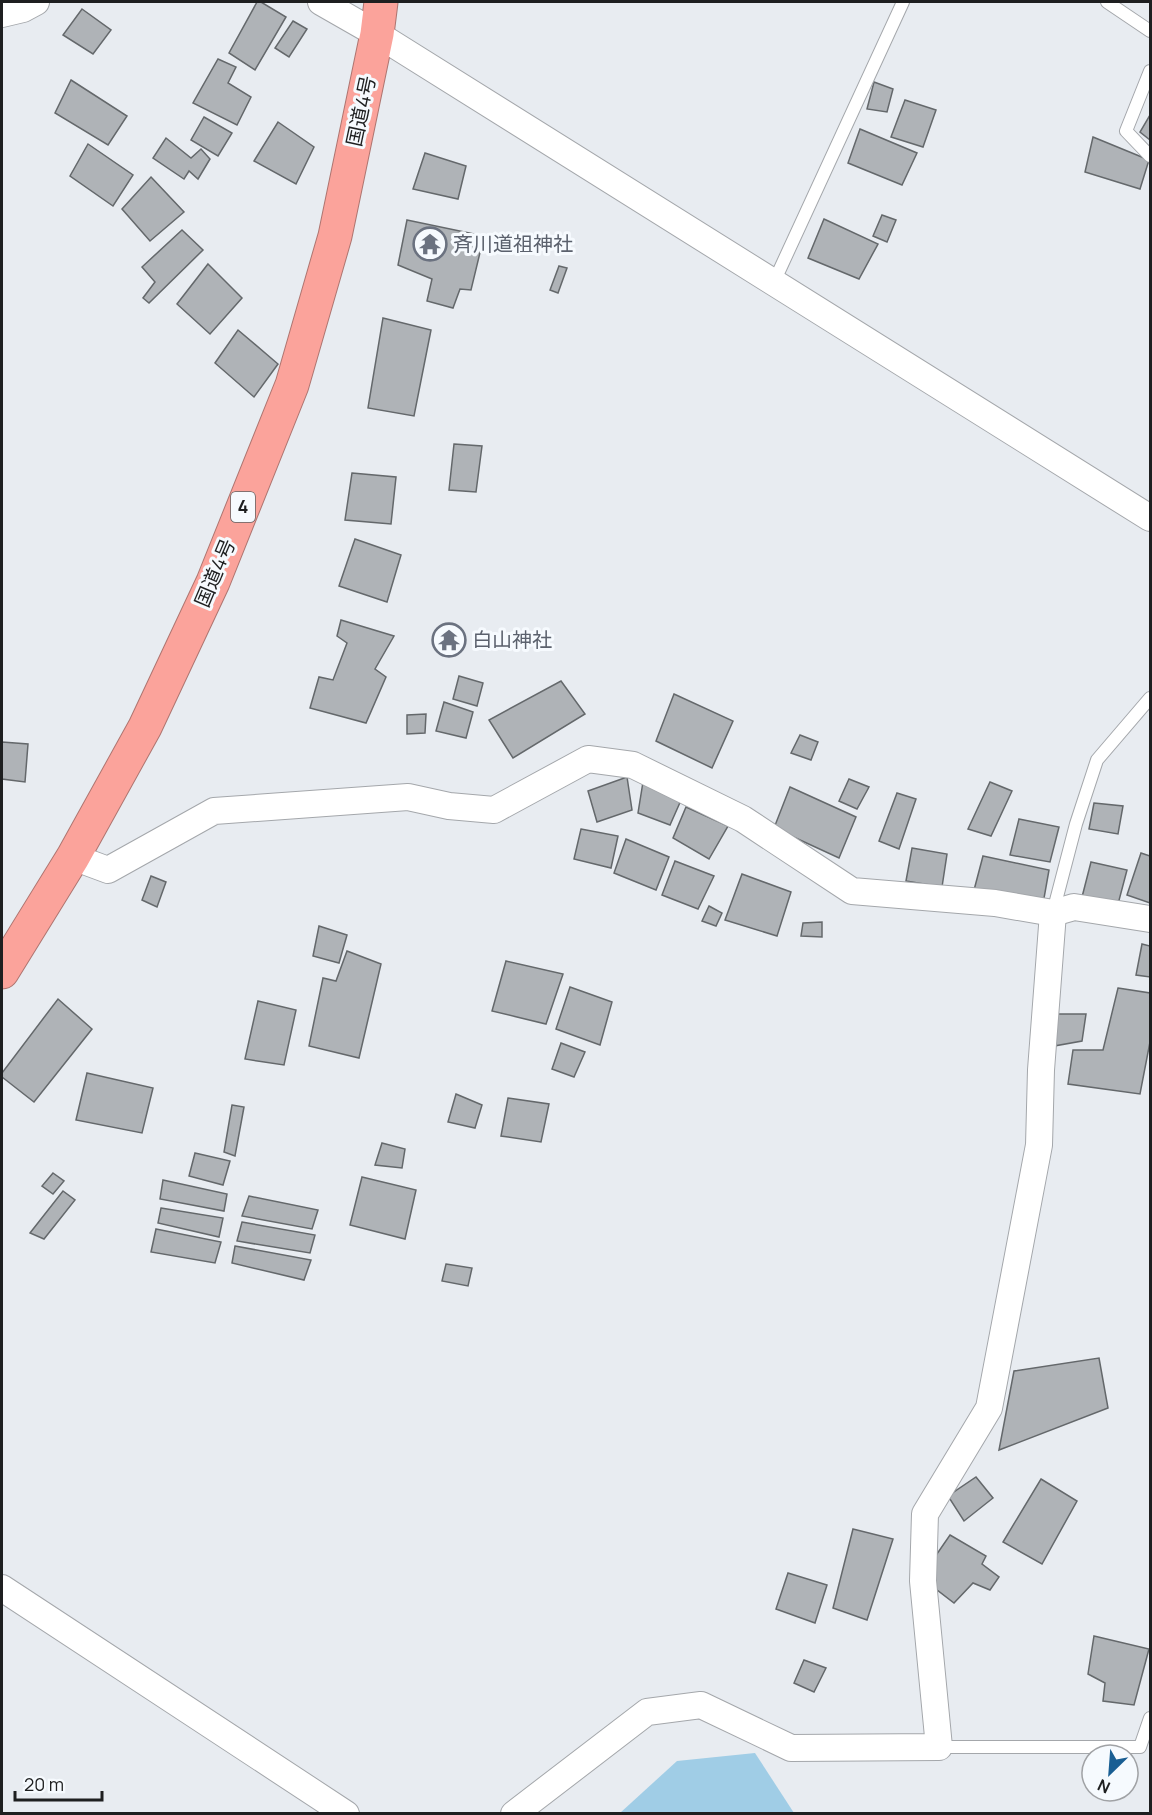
<svg xmlns="http://www.w3.org/2000/svg" width="1152" height="1815" font-family="Manrope,'Noto Sans JP',sans-serif">
<style>
.water{fill:#a0cde6}
.building{fill:#afb3b7;stroke:#64686b;stroke-width:1.5}
.lines{fill:none;stroke-linecap:round;stroke-linejoin:round}
.lane-casing{stroke:#a4a7ab;stroke-width:14}
.street-casing{stroke:#a4a7ab;stroke-width:28}
.highway-casing{stroke:#ae7570;stroke-width:35}
.lane{stroke:#fff;stroke-width:12}
.street{stroke:#fff;stroke-width:26}
.highway{stroke:#fba39b;stroke-width:33}
.labels{text-anchor:middle;stroke-width:6;stroke-linejoin:round;paint-order:stroke}
.shield{fill:#f6fafe;stroke:#5f6163;stroke-width:1.5}
.shield-label{font-size:18px;font-weight:bold;fill:#1e1f20}
.street-label{font-size:20px;fill:#1e1f20;stroke:#f6fafe}
.worship-label{font-size:20px;fill:#5b616d;stroke:#f6fafe;text-anchor:start}
</style>
<rect width="100%" height="100%" fill="#e8ecf1"/>
<path class="water" d="M 755,1753 L 794,1813 L 620,1813 L 677,1761 Z"/>
<g class="building">
<path d="M 257,2 L 261,2 L 286,17 L 255,70 L 229,53 Z"/>
<path d="M 82,9 L 111,30 L 93,54 L 63,35 Z"/>
<path d="M 293,21 L 307,29 L 289,57 L 275,48 Z"/>
<path d="M 218,59 L 236,67 L 228,83 L 251,97 L 237,125 L 193,103 Z"/>
<path d="M 71,80 L 127,116 L 108,145 L 55,113 Z"/>
<path d="M 874,82 L 893,89 L 887,112 L 867,109 Z"/>
<path d="M 905,100 L 936,110 L 923,147 L 891,137 Z"/>
<path d="M 1150,115 L 1150,140 L 1140,132 Z"/>
<path d="M 204,117 L 232,133 L 218,156 L 191,140 Z"/>
<path d="M 278,122 L 314,147 L 296,184 L 254,161 Z"/>
<path d="M 860,129 L 917,153 L 902,185 L 848,163 Z"/>
<path d="M 1093,137 L 1149,160 L 1140,189 L 1085,172 Z"/>
<path d="M 166,138 L 191,158 L 201,149 L 210,159 L 198,179 L 189,171 L 184,179 L 153,158 Z"/>
<path d="M 88,144 L 133,175 L 113,206 L 70,176 Z"/>
<path d="M 425,153 L 466,166 L 458,199 L 413,189 Z"/>
<path d="M 151,177 L 184,212 L 150,241 L 122,209 Z"/>
<path d="M 882,215 L 896,220 L 887,242 L 873,236 Z"/>
<path d="M 824,219 L 878,244 L 859,279 L 808,258 Z"/>
<path d="M 407,220 L 484,236 L 471,290 L 460,289 L 453,308 L 427,301 L 432,279 L 398,265 Z"/>
<path d="M 182,230 L 203,250 L 149,303 L 143,298 L 155,282 L 142,267 Z"/>
<path d="M 208,264 L 242,298 L 210,334 L 177,304 Z"/>
<path d="M 559,266 L 567,268 L 558,293 L 550,290 Z"/>
<path d="M 383,318 L 431,330 L 414,416 L 368,408 Z"/>
<path d="M 238,330 L 278,364 L 254,397 L 215,363 Z"/>
<path d="M 454,444 L 482,446 L 476,492 L 449,490 Z"/>
<path d="M 352,473 L 396,477 L 391,524 L 345,520 Z"/>
<path d="M 355,539 L 401,555 L 387,602 L 339,586 Z"/>
<path d="M 341,620 L 394,636 L 375,669 L 386,677 L 366,723 L 310,708 L 319,677 L 333,680 L 347,643 L 337,636 Z"/>
<path d="M 459,676 L 483,683 L 477,706 L 453,699 Z"/>
<path d="M 561,681 L 585,714 L 513,758 L 489,720 Z"/>
<path d="M 674,694 L 733,721 L 712,768 L 656,741 Z"/>
<path d="M 444,702 L 473,712 L 466,738 L 436,731 Z"/>
<path d="M 426,714 L 425,733 L 407,734 L 407,715 Z"/>
<path d="M 800,735 L 818,742 L 811,760 L 791,753 Z"/>
<path d="M 2,742 L 28,744 L 25,782 L 2,779 Z"/>
<path d="M 627,777 L 632,810 L 597,822 L 588,791 Z"/>
<path d="M 849,779 L 869,787 L 857,809 L 839,801 Z"/>
<path d="M 643,782 L 682,798 L 670,825 L 638,813 Z"/>
<path d="M 990,782 L 1012,791 L 991,836 L 968,829 Z"/>
<path d="M 790,787 L 856,817 L 839,858 L 774,828 Z"/>
<path d="M 897,793 L 916,799 L 899,849 L 879,841 Z"/>
<path d="M 1094,803 L 1123,806 L 1118,834 L 1089,829 Z"/>
<path d="M 686,807 L 728,826 L 709,859 L 673,838 Z"/>
<path d="M 1019,819 L 1059,827 L 1050,862 L 1010,855 Z"/>
<path d="M 581,829 L 618,836 L 611,868 L 574,859 Z"/>
<path d="M 626,839 L 669,857 L 656,890 L 614,873 Z"/>
<path d="M 912,848 L 947,854 L 942,887 L 906,881 Z"/>
<path d="M 1141,853 L 1150,856 L 1150,903 L 1127,895 Z"/>
<path d="M 983,856 L 1049,870 L 1043,904 L 973,894 Z"/>
<path d="M 675,861 L 714,876 L 698,909 L 662,895 Z"/>
<path d="M 1091,862 L 1127,870 L 1117,908 L 1081,901 Z"/>
<path d="M 742,874 L 791,892 L 777,936 L 725,920 Z"/>
<path d="M 151,876 L 166,882 L 157,907 L 142,900 Z"/>
<path d="M 709,906 L 722,913 L 716,926 L 702,921 Z"/>
<path d="M 822,922 L 822,937 L 801,936 L 803,923 Z"/>
<path d="M 319,926 L 347,935 L 339,963 L 313,956 Z"/>
<path d="M 1142,944 L 1150,946 L 1150,977 L 1136,975 Z"/>
<path d="M 347,951 L 381,964 L 359,1058 L 309,1046 L 323,978 L 336,981 Z"/>
<path d="M 506,961 L 563,974 L 546,1024 L 492,1011 Z"/>
<path d="M 570,987 L 612,1002 L 600,1045 L 556,1029 Z"/>
<path d="M 1118,988 L 1150,993 L 1150,1042 L 1140,1094 L 1068,1084 L 1073,1050 L 1103,1050 Z"/>
<path d="M 58,999 L 92,1029 L 34,1102 L 2,1077 L 2,1073 Z"/>
<path d="M 258,1001 L 296,1010 L 284,1065 L 245,1059 Z"/>
<path d="M 1053,1014 L 1086,1014 L 1082,1041 L 1054,1046 Z"/>
<path d="M 561,1043 L 585,1052 L 574,1077 L 552,1069 Z"/>
<path d="M 87,1073 L 153,1088 L 142,1133 L 76,1120 Z"/>
<path d="M 456,1094 L 482,1105 L 475,1128 L 448,1122 Z"/>
<path d="M 508,1098 L 549,1104 L 541,1142 L 501,1136 Z"/>
<path d="M 232,1105 L 244,1107 L 235,1156 L 224,1152 Z"/>
<path d="M 382,1143 L 405,1149 L 402,1168 L 375,1165 Z"/>
<path d="M 195,1153 L 230,1161 L 223,1185 L 189,1176 Z"/>
<path d="M 53,1173 L 64,1181 L 53,1194 L 42,1186 Z"/>
<path d="M 362,1177 L 416,1190 L 405,1239 L 350,1225 Z"/>
<path d="M 163,1180 L 227,1194 L 224,1211 L 160,1199 Z"/>
<path d="M 63,1191 L 75,1200 L 44,1239 L 30,1233 Z"/>
<path d="M 249,1196 L 318,1210 L 312,1229 L 242,1216 Z"/>
<path d="M 161,1208 L 223,1218 L 219,1237 L 158,1223 Z"/>
<path d="M 242,1222 L 315,1235 L 310,1253 L 237,1241 Z"/>
<path d="M 156,1229 L 221,1242 L 215,1263 L 151,1252 Z"/>
<path d="M 235,1246 L 311,1260 L 304,1280 L 232,1263 Z"/>
<path d="M 446,1264 L 472,1268 L 468,1286 L 442,1281 Z"/>
<path d="M 1099,1358 L 1108,1408 L 999,1450 L 1014,1371 Z"/>
<path d="M 976,1477 L 993,1498 L 964,1521 L 948,1496 Z"/>
<path d="M 1041,1479 L 1077,1501 L 1042,1564 L 1003,1542 Z"/>
<path d="M 853,1529 L 893,1539 L 867,1620 L 833,1608 Z"/>
<path d="M 950,1535 L 986,1556 L 982,1564 L 999,1577 L 990,1590 L 973,1583 L 954,1603 L 932,1586 L 930,1564 Z"/>
<path d="M 788,1573 L 827,1585 L 815,1623 L 776,1609 Z"/>
<path d="M 1094,1636 L 1149,1649 L 1134,1705 L 1103,1701 L 1105,1683 L 1088,1674 Z"/>
<path d="M 804,1660 L 826,1668 L 814,1692 L 794,1683 Z"/>
</g>
<g class="lines">
<defs>
<g id="lane">
<path d="M 1107,2 L 1150,31"/>
<path d="M 1150,71 L 1126,131 L 1150,156"/>
<path d="M 774,282 L 903,2"/>
<path d="M 1053,912 L 1076,824 L 1097,760 L 1150,698"/>
<path d="M 939,1747 L 1140,1747 L 1150,1718"/>
</g>
<g id="street">
<path d="M 321,2 L 377,34 L 1150,518"/>
<path d="M 2,14 L 23,9 L 36,2"/>
<path d="M 73,857 L 108,870 L 214,811 L 408,797 L 449,806 L 494,810 L 588,759 L 633,765 L 743,819 L 852,891 L 995,903 L 1053,913 L 1074,907 L 1150,919"/>
<path d="M 2,1588 L 346,1814"/>
<path d="M 514,1814 L 647,1712 L 701,1705 L 791,1748 L 939,1747 L 923,1581 L 925,1514 L 989,1408 L 1039,1145 L 1041,1070 L 1053,913"/>
</g>
<path id="highway" d="M 2,972 L 73,857 L 145,727 L 213,582 L 292,385 L 335,236 L 377,34 L 381,2"/>
</defs>
<use href="#lane" class="lane-casing"/>
<use href="#street" class="street-casing"/>
<use href="#highway" class="highway-casing"/>
<use href="#lane" class="lane"/>
<use href="#street" class="street"/>
<use href="#highway" class="highway"/>
</g>
<defs>
<symbol id="temple-ring" viewBox="-11 -11 22 22"><circle r="9.5" fill="#f6fafe" stroke="#6b7280" stroke-width="1.5"/><path d="M0-6L5-2H3V0L6.5 2.5H4V6H1.5V3h-3V6H-4V2.5H-6.5L-3 0V-2H-5Z" fill="#6b7280"/></symbol>
</defs>
<g fill-rule="evenodd">
<use href="#temple-ring" x="411" y="225" width="38" height="38"/>
<use href="#temple-ring" x="430" y="621" width="38" height="38"/>
</g>
<g class="labels">
<rect class="shield" x="231" y="492" width="24" height="30" rx="4.5"/>
<g class="shield-label">
<text x="243" y="513">4</text>
</g>
<g class="street-label">
<text transform="translate(361 111) rotate(-78)" y="7">国道4号</text>
<text transform="translate(215 573) rotate(-67)" y="7">国道4号</text>
</g>
<g class="worship-label">
<text x="453" y="251">斉川道祖神社</text>
<text x="472" y="647">白山神社</text>
</g>
</g>
<rect width="1152" height="1815" fill="none" stroke="#1e1f20" stroke-width="6"/>
<g transform="translate(1110 1773) rotate(205)"><circle r="28" fill="#f6fafe" stroke="#a0a2a5" stroke-width="1.5"/>
<path d="M0-4.5L10 22L0 15L-10 22Z" fill="#195e93"/>
<text y="-9" font-size="16" font-weight="bold" text-anchor="middle" fill="#1e1f20">N</text>
</g>
<path d="M15 1791v9h87v-9" fill="none" stroke="#1e1f20" stroke-width="3"/>
<text x="24" y="1791" font-size="18" fill="#1e1f20" stroke="#f6fafe" stroke-width="4.5" paint-order="stroke">20 m</text>
</svg>
